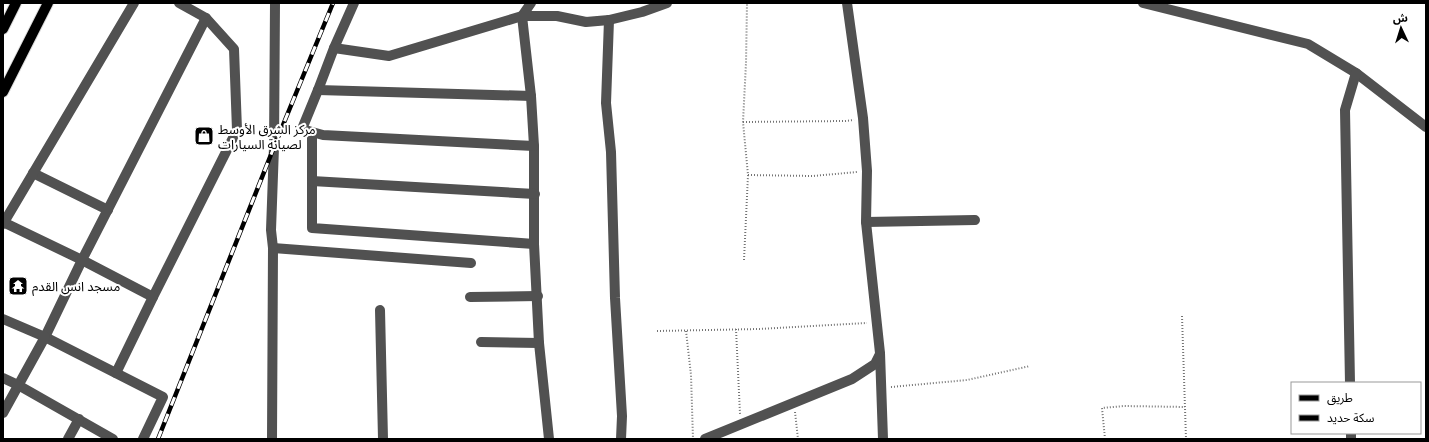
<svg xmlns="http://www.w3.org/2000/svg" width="1429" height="442" font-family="'Archivo Narrow','Noto Sans Arabic',sans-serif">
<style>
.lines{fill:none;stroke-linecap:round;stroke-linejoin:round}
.major-casing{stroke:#dbdbdb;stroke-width:12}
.path{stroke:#737373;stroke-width:2;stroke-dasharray:1 2;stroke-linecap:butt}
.minor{stroke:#515151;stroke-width:10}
.major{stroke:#000;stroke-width:10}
.rail-casing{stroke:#000;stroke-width:4.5}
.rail{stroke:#fff;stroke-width:3;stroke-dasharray:9;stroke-linecap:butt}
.labels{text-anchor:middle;stroke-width:4;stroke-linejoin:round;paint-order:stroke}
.poi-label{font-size:13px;fill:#000;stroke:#fff;text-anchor:start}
</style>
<rect width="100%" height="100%" fill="#fff"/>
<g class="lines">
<defs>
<g id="major">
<path d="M 3,29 L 16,3"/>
<path d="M 3,92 L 48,3"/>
</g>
</defs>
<use href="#major" class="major-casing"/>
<g class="path">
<path d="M 743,122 L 845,121 L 854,120"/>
<path d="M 748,175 L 813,176 L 857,172"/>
<path d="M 744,260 L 748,175 L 743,122 L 746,63 L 747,3"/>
<path d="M 1182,316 L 1186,439"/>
<path d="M 736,329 L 740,414"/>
<path d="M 657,331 L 759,329 L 867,323"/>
<path d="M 686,331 L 691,375 L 693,439"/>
<path d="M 891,387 L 967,380 L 1030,366"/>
<path d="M 795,412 L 798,439"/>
<path d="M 1105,439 L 1102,408 L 1124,406 L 1185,407"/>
</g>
<g class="minor">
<path d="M 354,3 L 334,48 L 318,90 L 302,129 L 312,132 L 312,228 L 534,244"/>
<path d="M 531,3 L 522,16 L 531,96 L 534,146 L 534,244 L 539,343 L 549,439"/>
<path d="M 847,3 L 863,118 L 867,171 L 866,222 L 880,353 L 883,439"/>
<path d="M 1143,3 L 1308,44 L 1356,73 L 1426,127"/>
<path d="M 609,20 L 606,103 L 611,152 L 615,298 L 622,416 L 621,439"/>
<path d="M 334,48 L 389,56 L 522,16 L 557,16 L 586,22 L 609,20 L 642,12 L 667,3"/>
<path d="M 318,90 L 531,96"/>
<path d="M 312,132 L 323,135 L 534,146"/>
<path d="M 33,173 L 108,210"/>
<path d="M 312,181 L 535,194"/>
<path d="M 3,222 L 82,260 L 45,337 L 163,397 L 143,439"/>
<path d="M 866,222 L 975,220"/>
<path d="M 3,224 L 134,3"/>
<path d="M 273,248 L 471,263"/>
<path d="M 153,297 L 237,130 L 234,49 L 206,18 L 179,3"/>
<path d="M 470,297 L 538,296"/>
<path d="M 380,310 L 383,439"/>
<path d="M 3,319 L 45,337 L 3,413"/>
<path d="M 481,342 L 539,343"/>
<path d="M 116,373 L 153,297 L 82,260 L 206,18"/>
<path d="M 3,378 L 18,385 L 113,439"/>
<path d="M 1350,383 L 1345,110 L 1356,73"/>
<path d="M 1351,433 L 1351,439"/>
<path d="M 68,439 L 79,419"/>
<path d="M 272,439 L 273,248 L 271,230 L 274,147 L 275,3"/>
<path d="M 705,439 L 852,379 L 875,364 L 880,354"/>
</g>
<use href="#major" class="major"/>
<defs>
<path id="rail" d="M 158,439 L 274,147 L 333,3"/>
</defs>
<use href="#rail" class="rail-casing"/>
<use href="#rail" class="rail"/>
</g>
<defs>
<symbol id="shop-square" viewBox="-11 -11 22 22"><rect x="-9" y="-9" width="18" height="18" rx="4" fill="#000" stroke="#fff"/><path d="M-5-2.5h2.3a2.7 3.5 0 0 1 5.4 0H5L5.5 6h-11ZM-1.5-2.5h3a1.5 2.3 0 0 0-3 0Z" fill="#fff"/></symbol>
<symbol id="temple-square" viewBox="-11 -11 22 22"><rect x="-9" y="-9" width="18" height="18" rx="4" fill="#000" stroke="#fff"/><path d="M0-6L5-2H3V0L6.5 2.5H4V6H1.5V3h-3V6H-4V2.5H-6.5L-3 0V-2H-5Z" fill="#fff"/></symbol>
</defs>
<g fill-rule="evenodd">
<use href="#shop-square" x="193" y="125" width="22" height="22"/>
<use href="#temple-square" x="7" y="275" width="22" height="22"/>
</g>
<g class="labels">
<g class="poi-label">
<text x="218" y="134">مركز الشرق الأوسط<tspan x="218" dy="15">لصيانة السيارات</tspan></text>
<text x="32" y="291">مسجد انس القدم</text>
</g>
</g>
<rect width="1429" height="442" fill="none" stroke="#000000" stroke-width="8"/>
<rect x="1291" y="382" width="130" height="52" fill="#ffffff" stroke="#999999"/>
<rect x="1299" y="395" width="20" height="6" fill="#000000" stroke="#999999"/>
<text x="1327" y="402" font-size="12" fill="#000000">طريق</text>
<rect x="1299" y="415" width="20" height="6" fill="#000000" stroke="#999999"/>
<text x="1327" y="422" font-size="12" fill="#000000">سكة حديد</text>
<g transform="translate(1401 28) rotate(356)" stroke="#ffffff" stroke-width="3" paint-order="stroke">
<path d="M0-3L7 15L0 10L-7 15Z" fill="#000000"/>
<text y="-6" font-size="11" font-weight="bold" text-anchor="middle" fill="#000000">ش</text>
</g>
</svg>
